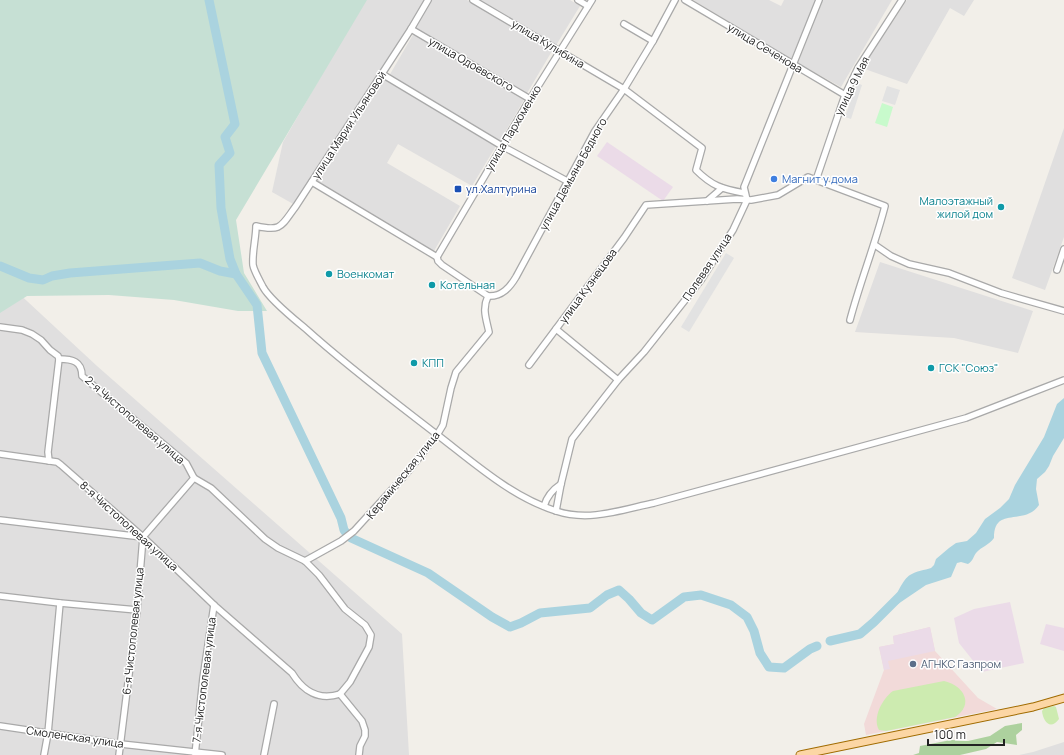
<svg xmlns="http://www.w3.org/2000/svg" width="1064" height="755" font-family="Manrope,sans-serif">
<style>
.residential{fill:#e0dfdf}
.commercial{fill:#f2dad9}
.industrial{fill:#ebdbe8}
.grass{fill:#cdebb0}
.forest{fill:#add19e}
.wetland{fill:#c6e0d4}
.park{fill:#c8facc}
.parking{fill:#e2e2e2}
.water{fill:#aad3df}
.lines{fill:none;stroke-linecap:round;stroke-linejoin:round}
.river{stroke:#aad3df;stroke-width:9}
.minor-casing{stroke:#a9a9a9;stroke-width:8}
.major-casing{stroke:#a06b00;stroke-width:9}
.minor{stroke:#fff;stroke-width:5.5}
.major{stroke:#fcd6a4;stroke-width:7}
.shop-dot{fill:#3f7fe0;stroke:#fff;stroke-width:1.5}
.transit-dot{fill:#1a4fb4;stroke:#fff;stroke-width:1.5}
.culture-dot{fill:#0f9aa8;stroke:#fff;stroke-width:1.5}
.service-dot{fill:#5c6f8a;stroke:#fff;stroke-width:1.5}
.labels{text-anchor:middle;stroke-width:3;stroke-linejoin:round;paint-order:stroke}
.street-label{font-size:11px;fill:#222;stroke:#fff}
.shop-label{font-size:11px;fill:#366cbe;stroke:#fff;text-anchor:start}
.transit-label{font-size:11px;fill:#164399;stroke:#fff;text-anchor:start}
.culture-label{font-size:11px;fill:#0d838f;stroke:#fff;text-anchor:start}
.service-label{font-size:11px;fill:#4e5e75;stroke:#fff;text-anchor:start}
</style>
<rect width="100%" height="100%" fill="#f2efe9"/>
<g class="residential">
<path d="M 365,0 L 426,0 L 411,25 L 295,205 L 272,192 L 283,142 Z"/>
<path d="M 431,0 L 467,0 L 552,51 L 526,95 L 414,29 Z"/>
<path d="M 479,0 L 570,0 L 580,6 L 555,47 Z"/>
<path d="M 693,0 L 769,0 L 781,6 L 784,0 L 816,0 L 791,59 Z"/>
<path d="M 823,0 L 892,0 L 841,87 L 798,63 Z"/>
<path d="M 907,0 L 974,0 L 964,16 L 950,8 L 907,84 L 862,68 Z"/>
<path d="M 414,33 L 525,98 L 500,141 L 389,76 Z"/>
<path d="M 383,78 L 496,146 L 472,186 L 398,144 L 387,163 L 460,206 L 434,251 L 317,182 Z"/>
<path d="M 1064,128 L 1064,237 L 1045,290 L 1012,278 Z"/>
<path d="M 880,262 L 1033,311 L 1018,353 L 954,338 L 855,332 Z"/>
<path d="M 0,276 L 97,366 L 402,634 L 409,755 L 0,755 Z"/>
<path d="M 1064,742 L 1064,755 L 1019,755 L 1033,752 Z"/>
</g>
<path class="commercial" d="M 930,627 L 935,651 L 978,698 L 997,709 L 866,735 L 864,724 L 884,670 L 879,647 L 894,644 L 893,636 Z"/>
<g class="industrial">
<path d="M 607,142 L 673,187 L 663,201 L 597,156 Z"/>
<path d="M 1010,602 L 1024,663 L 982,672 L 959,643 L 954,618 L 974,609 Z"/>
<path d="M 1046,624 L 1064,628 L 1064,651 L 1040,644 Z"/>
<path d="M 930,627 L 935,651 L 888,661 L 890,669 L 884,670 L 879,647 L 894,644 L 893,636 Z"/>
</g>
<g class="grass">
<path d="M 944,681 C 963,685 975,704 955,717 L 886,731 L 879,730 C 872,718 882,699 893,691 Z"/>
<path d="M 1054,706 L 1056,707 L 1059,719 C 1050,731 1043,721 1042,711 L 1044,708 Z"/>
</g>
<path class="forest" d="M 1022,723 L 1022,730 L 1016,735 L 1017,745 L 997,742 L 986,749 L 960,755 L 913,755 L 919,753 L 920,746 L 951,740 L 968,741 L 990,736 L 1005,726 Z"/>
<path class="wetland" d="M 0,0 L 367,0 L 236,220 L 244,273 L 267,311 L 238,311 L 174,300 L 109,295 L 27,296 L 0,313 Z"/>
<path class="park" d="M 882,103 L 893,107 L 887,127 L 875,123 Z"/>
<g class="parking">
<path d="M 857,83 L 862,85 L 851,119 L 845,117 Z"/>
<path d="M 887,86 L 900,90 L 895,105 L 882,101 Z"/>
<path d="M 726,253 L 734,258 L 689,332 L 681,327 Z"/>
</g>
<path class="water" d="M 1064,398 L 1064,438 L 1053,456 L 1049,466 L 1045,472 L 1037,479 L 1036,489 L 1039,505 C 1024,527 994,505 994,538 C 989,545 981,547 976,553 C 973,557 973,561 968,564 L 961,562 L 957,563 L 951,577 L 926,585 L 895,606 L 893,605 C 893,599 904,578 910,575 C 916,571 925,570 931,568 L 934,565 L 936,559 L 949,548 L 956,543 L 967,541 L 976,533 L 985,519 L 1000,508 L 1009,499 L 1015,485 L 1044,437 L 1057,404 Z"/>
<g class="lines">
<g class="river">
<path d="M 209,0 L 235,124 L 225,137 L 230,153 L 219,165 L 221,208 L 230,259 L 236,274 L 257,305 L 262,353 L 341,518 L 344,530 L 347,534"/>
<path d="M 0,266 L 29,278 L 43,280 L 52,276 L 70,273 L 200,263 L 220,271 L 236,274"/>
<path d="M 351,538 L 428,573 L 492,617 L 510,627 L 521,623 L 540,613 L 590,608 L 607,595 L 619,590 L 629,599 L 641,613 L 652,620 L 684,597 L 701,595 L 731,605 L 747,617 L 754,631 L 760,653 L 769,667 L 784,668 L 810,649 L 817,646"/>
<path d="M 830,641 L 860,634 L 874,622 L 900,596"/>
</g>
<defs>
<g id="minor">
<path d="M 428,0 L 411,29 L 296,206 C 281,226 282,232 256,226 C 256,238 252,252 253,265 C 254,271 260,281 263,287 C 270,300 294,319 306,329 C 347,366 391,399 435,433 C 473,462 510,496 556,511 C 589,522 621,510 654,503 L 966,418 L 1064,380"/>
<path d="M 473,0 L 624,89 L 702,148 L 696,170 C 712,186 722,189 744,193"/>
<path d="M 578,0 L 588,6"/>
<path d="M 685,0 L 845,95"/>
<path d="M 624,24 L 653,41"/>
<path d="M 411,29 L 530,99"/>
<path d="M 382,74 L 502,146 L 567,181"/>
<path d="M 816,180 L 845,95 L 858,68 L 902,0"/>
<path d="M 707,201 L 722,188"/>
<path d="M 875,245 L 891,256 L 909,264 L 949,273 L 1001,293 L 1064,311"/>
<path d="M 437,257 L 530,99 L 592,0"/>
<path d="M 1057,270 L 1064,249"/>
<path d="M 488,296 C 502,297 510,287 516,277 L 595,131 L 624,89 L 653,41 L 675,0"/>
<path d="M 0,327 L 22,330 L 32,334 L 41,340 L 50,350 L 58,356 L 59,359 L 48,452 L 49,461"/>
<path d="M 556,329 L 618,380"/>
<path d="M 59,359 C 72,359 82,361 82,376 L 186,463 L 194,478 L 211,488 L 265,539 L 278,548 L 305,561 L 319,575 L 345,609 L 365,625 L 371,635 L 369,647 L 350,682 L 340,694"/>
<path d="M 529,365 L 624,238 L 646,205 L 737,199 L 751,200 L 778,195 L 808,177 L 885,206 C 875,245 860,282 850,320"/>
<path d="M 0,454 L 57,462 L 61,465 L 143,537 L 214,605 L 292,673 C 303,691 319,701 340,694"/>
<path d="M 544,506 C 547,496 552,490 561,484"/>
<path d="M 556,511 L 561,484 L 572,439 L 618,380 L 644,352 L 701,280 L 733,230 L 747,200 L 744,187 L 819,0"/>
<path d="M 0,520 L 142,537"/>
<path d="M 305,561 L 341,541 L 354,531 L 406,474 L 437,435 L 443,425 L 451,388 L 456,372 L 489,332 C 486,318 482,309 488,296 L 442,265 L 438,261 L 437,257 L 312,182"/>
<path d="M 0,596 L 60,603 L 137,610"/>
<path d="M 340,694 L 362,721 L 365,730 L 365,736 L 360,746 L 359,755"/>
<path d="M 0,726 L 121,744 L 222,755"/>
<path d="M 44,755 L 48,733 L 60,603"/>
<path d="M 119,755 L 137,610 L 143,537 L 194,478"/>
<path d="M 195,755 L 203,678 L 214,605"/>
<path d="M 264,755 L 274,704"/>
</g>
<path id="major" d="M 800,755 L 1033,707 L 1064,698"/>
</defs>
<use href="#minor" class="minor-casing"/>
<use href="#major" class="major-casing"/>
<use href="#minor" class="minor"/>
<use href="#major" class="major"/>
</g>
<circle class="shop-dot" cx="774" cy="179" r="4"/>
<rect class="transit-dot" x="454" y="185" width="8" height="8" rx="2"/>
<g class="culture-dot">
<circle cx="1001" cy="207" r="4"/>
<circle cx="329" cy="274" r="4"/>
<circle cx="432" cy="285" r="4"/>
<circle cx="414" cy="363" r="4"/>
<circle cx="931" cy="368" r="4"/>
</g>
<circle class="service-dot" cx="913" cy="664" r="4"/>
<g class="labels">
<g class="street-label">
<text transform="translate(548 44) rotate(31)" y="4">улица Кулибина</text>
<text transform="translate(765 48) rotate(31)" y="4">улица Сеченова</text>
<text transform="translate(471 64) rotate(30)" y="4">улица Одоевского</text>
<text transform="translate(852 86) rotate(-64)" y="4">улица 9 Мая</text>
<text transform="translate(349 125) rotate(-57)" y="4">улица Марии Ульяновой</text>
<text transform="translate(513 128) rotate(-59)" y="4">улица Пархоменко</text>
<text transform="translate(573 174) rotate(-61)" y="4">улица Демьяна Бедного</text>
<text transform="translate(707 267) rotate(-56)" y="4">Полевая улица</text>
<text transform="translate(588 286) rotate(-54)" y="4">улица Кузнецова</text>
<text transform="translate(135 420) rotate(41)" y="4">2-я Чистополевая улица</text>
<text transform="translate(403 475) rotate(-51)" y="4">Керамическая улица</text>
<text transform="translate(129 526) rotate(42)" y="4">8-я Чистополевая улица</text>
<text transform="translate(133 631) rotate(-84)" y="4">6-я Чистополевая улица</text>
<text transform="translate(204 680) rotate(-83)" y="4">7-я Чистополевая улица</text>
<text transform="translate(75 737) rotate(8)" y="4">Смоленская улица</text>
</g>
<g class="shop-label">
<text x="782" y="183">Магнит у дома</text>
</g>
<g class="transit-label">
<text x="466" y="193">ул.Халтурина</text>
</g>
<g class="culture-label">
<text x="993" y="205" text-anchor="end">Малоэтажный<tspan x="993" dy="13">жилой дом</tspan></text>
<text x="337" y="278">Военкомат</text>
<text x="440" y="289">Котельная</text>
<text x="422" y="367">КПП</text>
<text x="939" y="372">ГСК "Союз"</text>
</g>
<g class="service-label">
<text x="921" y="668">АГНКС Газпром</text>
</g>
</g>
<path d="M928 739v6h76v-6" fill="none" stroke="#222222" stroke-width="2"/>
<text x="934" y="739" font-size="12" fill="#222222" stroke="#ffffff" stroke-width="3" paint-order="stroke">100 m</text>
</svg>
